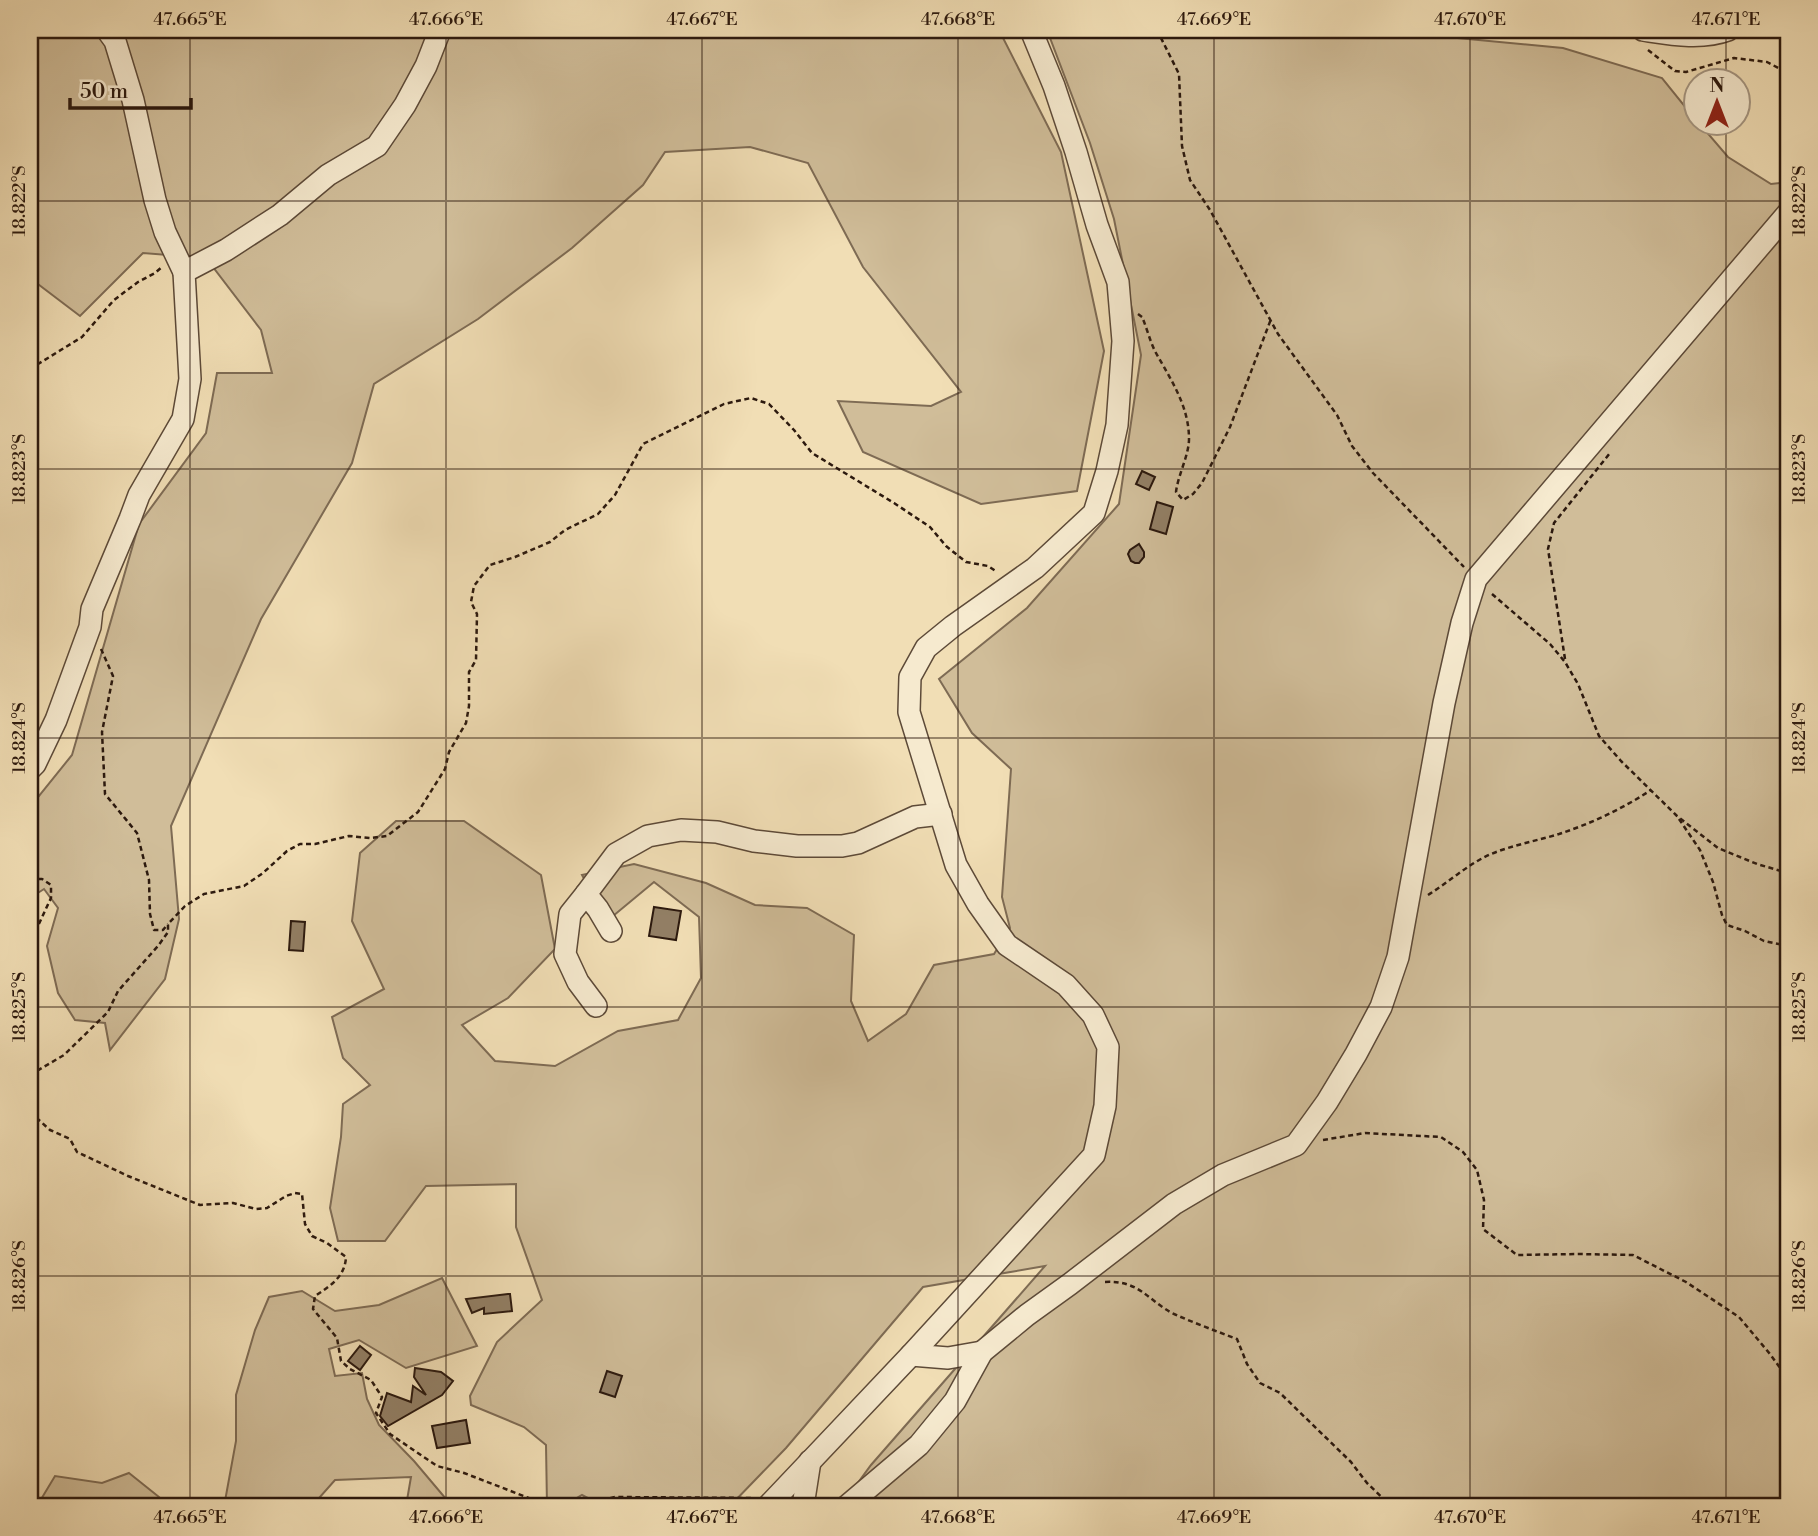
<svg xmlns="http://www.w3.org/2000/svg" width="1818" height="1536" font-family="'Libre Bodoni',serif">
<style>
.green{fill:#d0bd99;stroke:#7e6b54;stroke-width:2}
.building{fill:#927f65;stroke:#2c190e;stroke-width:2}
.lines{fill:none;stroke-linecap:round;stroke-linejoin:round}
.minor-casing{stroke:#5d4a38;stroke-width:24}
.path{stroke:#2c190e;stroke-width:2.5;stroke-dasharray:5 3.5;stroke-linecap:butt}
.minor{stroke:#f6eacf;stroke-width:21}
.ticks{fill:none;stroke:#2c190e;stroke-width:2;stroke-opacity:0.45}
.neatline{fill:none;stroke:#2c190e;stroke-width:2.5}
.ticks-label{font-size:18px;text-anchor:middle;fill:#2c190e}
</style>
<rect width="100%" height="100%" fill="#f1deb5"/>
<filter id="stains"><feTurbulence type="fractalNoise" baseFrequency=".00286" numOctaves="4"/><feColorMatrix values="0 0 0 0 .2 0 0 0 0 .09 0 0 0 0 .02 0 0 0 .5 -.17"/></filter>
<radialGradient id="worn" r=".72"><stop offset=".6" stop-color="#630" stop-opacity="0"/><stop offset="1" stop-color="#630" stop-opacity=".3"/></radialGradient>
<g class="green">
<path d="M 30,30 L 999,30 L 1061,152 L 1104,351 L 1077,491 L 981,504 L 863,452 L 838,401 L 931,406 L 961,392 L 863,267 L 808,163 L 750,147 L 665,152 L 643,185 L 572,248 L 478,319 L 374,384 L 352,463 L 261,619 L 171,826 L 179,919 L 165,979 L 110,1050 L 105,1023 L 75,1020 L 58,993 L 47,946 L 58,908 L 44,889 L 30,898 L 30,807 L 72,755 L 139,524 L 206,433 L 217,373 L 272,373 L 261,330 L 206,258 L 143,253 L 80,316 L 30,278 Z"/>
<path d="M 1047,30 L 1373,30 L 1563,48 L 1662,78 L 1695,119 L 1696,122 L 1699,123 L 1728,157 L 1771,184 L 1788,182 L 1788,1506 L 841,1506 L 871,1465 L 1045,1266 L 923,1287 L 786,1448 L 730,1506 L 603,1506 L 582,1495 L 563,1506 L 547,1506 L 546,1445 L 524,1427 L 471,1405 L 470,1396 L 497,1342 L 542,1300 L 516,1227 L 516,1184 L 426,1186 L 385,1241 L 338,1241 L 330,1208 L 341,1137 L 343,1104 L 370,1085 L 343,1058 L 332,1017 L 384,989 L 352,921 L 360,853 L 396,821 L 464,821 L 541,875 L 555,949 L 508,998 L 462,1025 L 495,1061 L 555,1066 L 618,1031 L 678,1020 L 701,978 L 699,917 L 654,882 L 607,921 L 582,875 L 634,864 L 706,883 L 755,905 L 807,908 L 854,935 L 851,1001 L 868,1041 L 906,1014 L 934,965 L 994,954 L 1010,928 L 1002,897 L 1011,769 L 972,733 L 939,679 L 1027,608 L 1119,504 L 1141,355 L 1114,219 L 1090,143 Z"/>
<path d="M 442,1278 L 477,1346 L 406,1368 L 359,1340 L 329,1349 L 335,1376 L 362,1373 L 367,1399 L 379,1425 L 414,1461 L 452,1506 L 406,1506 L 411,1477 L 335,1480 L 312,1506 L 233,1506 L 225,1501 L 236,1441 L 236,1395 L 255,1330 L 269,1297 L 302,1291 L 335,1311 L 379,1305 Z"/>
<path d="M 129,1473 L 159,1497 L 155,1506 L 37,1506 L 55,1476 L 102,1483 Z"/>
</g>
<g class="building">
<path d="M 1142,471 L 1155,477 L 1149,490 L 1136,484 Z"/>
<path d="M 1157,502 L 1173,507 L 1166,534 L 1150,529 Z"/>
<path d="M 1139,544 L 1144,552 L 1144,557 L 1139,563 L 1135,563 L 1131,561 L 1128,554 L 1130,550 Z"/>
<path d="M 654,907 L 681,911 L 676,940 L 649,936 Z"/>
<path d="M 291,921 L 305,922 L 303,951 L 289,950 Z"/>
<path d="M 508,1294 L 510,1294 L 512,1311 L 484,1314 L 484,1308 L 472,1313 L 466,1299 Z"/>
<path d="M 360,1346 L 371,1355 L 360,1370 L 348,1361 Z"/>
<path d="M 415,1368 L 441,1372 L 453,1381 L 442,1395 L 388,1426 L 380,1416 L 387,1393 L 411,1402 L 413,1386 L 426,1395 L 414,1377 Z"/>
<path d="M 607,1371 L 622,1376 L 615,1397 L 600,1392 Z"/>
<path d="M 466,1420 L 470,1443 L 437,1448 L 432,1426 Z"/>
</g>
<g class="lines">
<defs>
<g id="minor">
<path d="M 107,30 L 115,41 L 133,100 L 155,200 L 165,232 L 184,272"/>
<path d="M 1643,30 C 1670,34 1701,40 1728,30"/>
<path d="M 30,769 L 35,764 L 56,720 L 90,627 L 92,609 L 130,519 L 139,495 L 183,419 L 190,379 L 184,272 L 226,250 L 280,215 L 328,175 L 377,146 L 405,105 L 426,66 L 440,30"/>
<path d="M 586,894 L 570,914 L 565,954 L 578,982 L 596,1006"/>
<path d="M 611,931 L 598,909 L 586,894 L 616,854 L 648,836 L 681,830 L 717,832 L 754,841 L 797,846 L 842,846 L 858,843 L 915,817 L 941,814"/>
<path d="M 911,1355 L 948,1358 L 982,1352"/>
<path d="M 768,1506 L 911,1355 L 1094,1155 L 1105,1106 L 1108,1047 L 1093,1015 L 1066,985 L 1007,945 L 978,904 L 956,865 L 909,712 L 910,677 L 926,648 L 953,626 L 1035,568 L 1094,513 L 1107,471 L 1117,425 L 1123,341 L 1118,282 L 1097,225 L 1076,152 L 1054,86 L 1031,30"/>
<path d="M 803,1506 L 810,1461"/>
<path d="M 847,1506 L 919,1445 L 955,1401 L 982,1352 L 1027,1315 L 1070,1284 L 1174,1204 L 1223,1175 L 1296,1145 L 1327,1102 L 1356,1054 L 1381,1007 L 1398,957 L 1444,703 L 1462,623 L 1476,579 L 1788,213"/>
</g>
</defs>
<use href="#minor" class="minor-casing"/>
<g class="path">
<path d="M 1157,30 L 1179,74 L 1182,146 L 1190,180 L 1210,210 L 1278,334 L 1337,415 L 1352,446 L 1373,473 L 1464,567"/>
<path d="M 1648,50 L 1675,71 L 1686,72 L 1734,58 L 1767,62 L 1788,73"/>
<path d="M 1138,314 L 1142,317 C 1147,328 1150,342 1156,353 C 1171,380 1189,406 1189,439 C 1189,455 1178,475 1176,492 L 1183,500 L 1193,494 L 1202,483 L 1230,427 L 1271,319"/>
<path d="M 30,369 L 82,337 L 114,300 L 138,282 L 155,273 L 163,266"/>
<path d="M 1492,594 L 1550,644 L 1565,662 L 1578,684 L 1599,736 L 1621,761 L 1677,816 L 1718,848 L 1757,864 L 1788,873"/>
<path d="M 101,649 L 113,676 L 102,732 L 105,794 L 137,833 L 149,880 L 150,914 L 154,930 L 163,930 L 168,924"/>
<path d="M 1565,659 L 1548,549 L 1554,523 L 1610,453"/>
<path d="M 1679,819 L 1700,850 L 1713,882 L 1722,915 L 1727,925 L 1745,931 L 1764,941 L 1788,946"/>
<path d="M 30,879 L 42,879 L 51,885 L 51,898 L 30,943"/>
<path d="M 1428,895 C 1449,882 1468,864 1491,854 C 1513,845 1536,841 1559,834 C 1590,824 1624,808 1651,790"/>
<path d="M 30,1075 L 64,1055 L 108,1012 L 118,991 L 158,946 L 168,932 L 168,924 L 185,906 L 204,894 L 244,886 L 263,873 L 287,851 L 300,844 L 315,844 L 349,836 L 370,838 L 387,836 L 418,812 L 445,769 L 449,752 L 466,723 L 469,706 L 469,672 L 476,660 L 477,614 L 471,602 L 474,586 L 490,565 L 515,557 L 550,542 L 565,530 L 598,514 L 615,495 L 643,444 L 724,404 L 751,398 L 769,404 L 794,430 L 812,453 L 894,503 L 930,527 L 946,546 L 966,562 L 988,566 L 997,572"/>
<path d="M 30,1112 L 50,1130 L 70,1139 L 77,1152 L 128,1176 L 200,1205 L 233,1203 L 256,1209 L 267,1208 L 286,1196 L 295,1193 L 302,1194 L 305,1224 L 312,1236 L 327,1243 L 346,1257 C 345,1277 330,1286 315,1296 L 313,1309 L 337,1338 L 341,1361 L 350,1369 L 371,1380 L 382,1397 L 376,1413 L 390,1434 L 437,1466 L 464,1473 L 534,1500 L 579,1505 L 615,1497 L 751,1498"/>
<path d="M 1323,1140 L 1365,1133 L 1441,1137 L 1463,1152 L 1477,1170 L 1484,1200 L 1483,1229 L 1517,1255 L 1578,1254 L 1633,1255 L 1686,1282 L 1739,1317 L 1770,1354 L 1788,1379"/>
<path d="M 1105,1282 C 1140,1280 1148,1301 1174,1314 C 1194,1323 1216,1331 1237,1339 L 1247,1364 L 1260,1383 L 1280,1393 L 1351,1462 L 1367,1483 L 1391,1506"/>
</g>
<use href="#minor" class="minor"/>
</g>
<path class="ticks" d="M 190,30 L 190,1506M 446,30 L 446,1506M 702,30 L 702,1506M 958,30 L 958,1506M 1214,30 L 1214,1506M 1470,30 L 1470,1506M 1726,30 L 1726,80M 1726,122 L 1726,1506M 30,201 L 1788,201M 30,469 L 1788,469M 30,738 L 1788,738M 30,1007 L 1788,1007M 30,1276 L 1788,1276"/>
<rect width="1818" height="1536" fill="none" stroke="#f1deb5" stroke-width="77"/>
<g transform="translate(1717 102)"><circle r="33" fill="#f6eacf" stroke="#a59682" stroke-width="2"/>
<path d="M0-5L12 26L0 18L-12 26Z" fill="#8f2418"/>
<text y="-10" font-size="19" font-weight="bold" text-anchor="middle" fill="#2c190e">N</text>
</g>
<path d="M70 98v10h121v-10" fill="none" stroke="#2c190e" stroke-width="3.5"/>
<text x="80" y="98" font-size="21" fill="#2c190e" stroke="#f6eacf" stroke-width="5" paint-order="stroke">50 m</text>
<rect x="38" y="38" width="1742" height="1460" class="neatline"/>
<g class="ticks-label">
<text x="190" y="25">47.665°E</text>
<text x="446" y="25">47.666°E</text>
<text x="702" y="25">47.667°E</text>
<text x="958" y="25">47.668°E</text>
<text x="1214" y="25">47.669°E</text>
<text x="1470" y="25">47.670°E</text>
<text x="1726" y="25">47.671°E</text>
<text transform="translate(19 201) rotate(-90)" y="6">18.822°S</text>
<text transform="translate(1799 201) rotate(-90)" y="6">18.822°S</text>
<text transform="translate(19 469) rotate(-90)" y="6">18.823°S</text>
<text transform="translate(1799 469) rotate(-90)" y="6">18.823°S</text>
<text transform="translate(19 738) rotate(-90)" y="6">18.824°S</text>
<text transform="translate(1799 738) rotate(-90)" y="6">18.824°S</text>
<text transform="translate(19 1007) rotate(-90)" y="6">18.825°S</text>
<text transform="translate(1799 1007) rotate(-90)" y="6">18.825°S</text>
<text transform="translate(19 1276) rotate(-90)" y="6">18.826°S</text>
<text transform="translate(1799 1276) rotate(-90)" y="6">18.826°S</text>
<text x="190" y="1523">47.665°E</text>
<text x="446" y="1523">47.666°E</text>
<text x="702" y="1523">47.667°E</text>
<text x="958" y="1523">47.668°E</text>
<text x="1214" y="1523">47.669°E</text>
<text x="1470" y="1523">47.670°E</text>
<text x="1726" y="1523">47.671°E</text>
</g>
<rect width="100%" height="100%" filter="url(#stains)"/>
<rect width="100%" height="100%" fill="url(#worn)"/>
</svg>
